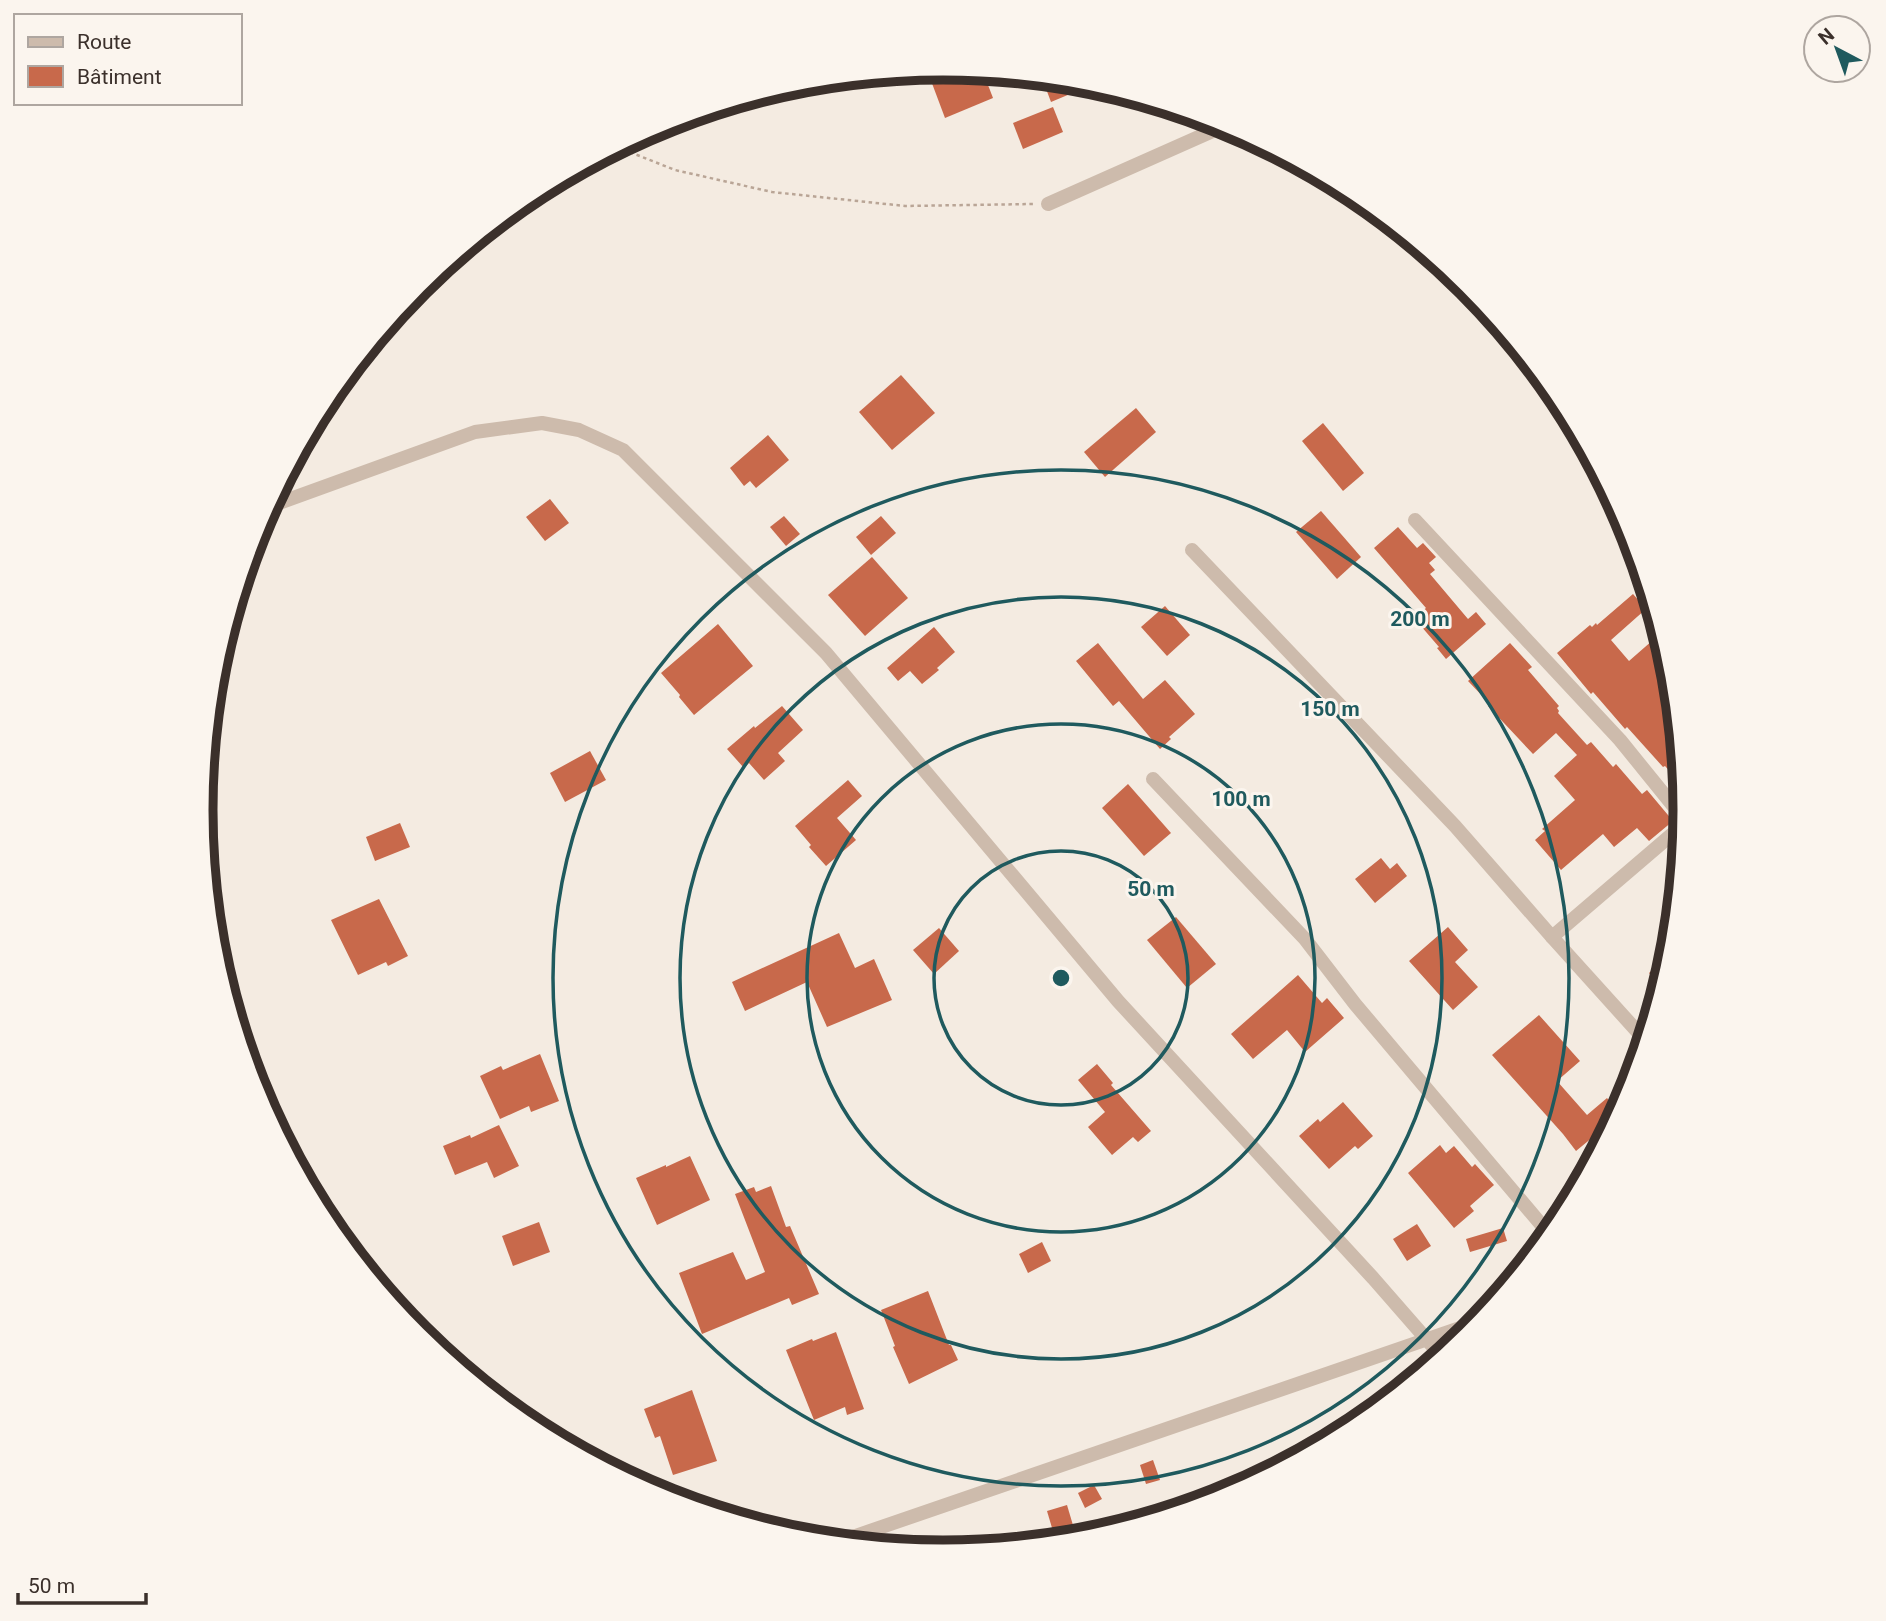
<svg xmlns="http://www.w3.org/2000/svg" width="1886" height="1621" font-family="Roboto,sans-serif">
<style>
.building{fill:#c8694b}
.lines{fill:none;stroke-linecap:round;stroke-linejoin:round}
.path{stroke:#b9a596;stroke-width:2.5;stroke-dasharray:3.5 3.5;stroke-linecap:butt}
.street{stroke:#cdbbac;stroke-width:14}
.ring{fill:none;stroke:#1f5a5e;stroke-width:3.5}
.rim{fill:none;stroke:#3b302b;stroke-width:9}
.centre{fill:#1f5a5e;stroke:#fbf5ee;stroke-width:3.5}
.ring-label{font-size:21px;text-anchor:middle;font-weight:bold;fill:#1f5a5e;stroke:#fbf5ee;stroke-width:6;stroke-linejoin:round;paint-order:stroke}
</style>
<rect width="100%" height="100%" fill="#f4ebe1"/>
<g class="building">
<path d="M 943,68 L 983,72 L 993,98 L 945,118 L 927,70 Z"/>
<path d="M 1042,78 L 1088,83 L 1094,84 L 1051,102 Z"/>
<path d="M 1053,107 L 1063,132 L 1023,149 L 1013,123 Z"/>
<path d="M 901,375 L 935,413 L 892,450 L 859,412 Z"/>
<path d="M 1136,408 L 1156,432 L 1105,477 L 1084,452 Z"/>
<path d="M 1323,423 L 1364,473 L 1343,491 L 1302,441 Z"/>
<path d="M 768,435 L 789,460 L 756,488 L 750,481 L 744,486 L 730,468 Z"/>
<path d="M 550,499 L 569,523 L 545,541 L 526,517 Z"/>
<path d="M 1321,511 L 1361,557 L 1337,579 L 1296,532 Z"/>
<path d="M 784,516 L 800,534 L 786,546 L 770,527 Z"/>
<path d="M 881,516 L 896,533 L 871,555 L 856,537 Z"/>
<path d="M 1398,527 L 1417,548 L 1423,543 L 1436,557 L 1429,563 L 1435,570 L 1430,574 L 1468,619 L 1476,612 L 1486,624 L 1446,659 L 1437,648 L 1439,647 L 1414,618 L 1426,608 L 1374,548 Z"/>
<path d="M 872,557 L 908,598 L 865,636 L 828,595 Z"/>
<path d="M 1633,594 L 1646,609 L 1611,640 L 1629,661 L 1661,633 L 1671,666 L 1683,786 L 1665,766 L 1663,767 L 1627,727 L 1625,729 L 1593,692 L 1591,694 L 1557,653 L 1590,625 L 1592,627 L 1596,623 L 1597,625 Z"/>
<path d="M 1165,606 L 1190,635 L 1167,656 L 1141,627 Z"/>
<path d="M 718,624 L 753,666 L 694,715 L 679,697 L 680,695 L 661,673 Z"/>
<path d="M 934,627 L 955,652 L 937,668 L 939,670 L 922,684 L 910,671 L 898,681 L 887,668 Z"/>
<path d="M 1098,643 L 1143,699 L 1165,680 L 1195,714 L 1169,737 L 1171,739 L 1160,749 L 1119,701 L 1113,706 L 1076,661 Z"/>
<path d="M 1510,643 L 1532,667 L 1528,670 L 1559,706 L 1557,708 L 1559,711 L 1558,713 L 1587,745 L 1591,742 L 1613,767 L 1616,764 L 1642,794 L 1647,790 L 1673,821 L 1649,841 L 1637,828 L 1614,847 L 1603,834 L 1561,870 L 1535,840 L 1545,831 L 1542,829 L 1575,800 L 1554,776 L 1577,755 L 1556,733 L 1533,754 L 1488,706 L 1490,704 L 1468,681 Z"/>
<path d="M 782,706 L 803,730 L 778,753 L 785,761 L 764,780 L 749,763 L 744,768 L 727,749 L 754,726 L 755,728 Z"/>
<path d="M 590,751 L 606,780 L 565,802 L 550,773 Z"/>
<path d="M 848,780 L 862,796 L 837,818 L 856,840 L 826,866 L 809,847 L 811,845 L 795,826 Z"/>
<path d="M 1128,784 L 1171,833 L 1144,856 L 1102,808 Z"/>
<path d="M 400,823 L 410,847 L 375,861 L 366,837 Z"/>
<path d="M 1381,858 L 1390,869 L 1397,863 L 1407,876 L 1375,903 L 1355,879 Z"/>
<path d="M 379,899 L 408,956 L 388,966 L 386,962 L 358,975 L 331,920 Z"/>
<path d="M 1176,917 L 1216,964 L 1187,988 L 1147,940 Z"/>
<path d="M 1448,927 L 1468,950 L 1455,962 L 1478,987 L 1453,1010 L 1409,961 Z"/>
<path d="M 939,928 L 959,951 L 934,974 L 913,950 Z"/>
<path d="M 839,933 L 855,968 L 874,959 L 892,1000 L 827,1027 L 807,982 L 745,1011 L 732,982 Z"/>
<path d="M 1671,953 L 1671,956 L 1661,987 L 1649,973 Z"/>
<path d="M 1298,975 L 1322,1003 L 1327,998 L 1344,1018 L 1305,1052 L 1287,1030 L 1253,1059 L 1231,1034 Z"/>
<path d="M 1539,1015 L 1580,1061 L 1557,1081 L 1587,1115 L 1607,1098 L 1619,1113 L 1616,1118 L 1576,1151 L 1563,1134 L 1492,1055 Z"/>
<path d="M 540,1054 L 559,1101 L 531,1112 L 529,1106 L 500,1119 L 480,1076 L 501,1066 L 503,1070 Z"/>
<path d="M 1097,1064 L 1113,1083 L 1111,1085 L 1151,1131 L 1138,1142 L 1133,1137 L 1112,1155 L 1088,1127 L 1105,1112 L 1078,1080 Z"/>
<path d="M 1343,1102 L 1373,1136 L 1358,1149 L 1355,1146 L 1329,1169 L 1299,1136 L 1318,1119 L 1320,1122 Z"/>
<path d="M 499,1125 L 519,1166 L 494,1178 L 487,1162 L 455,1175 L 443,1146 L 470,1135 L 471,1138 Z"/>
<path d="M 1440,1145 L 1446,1153 L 1454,1146 L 1472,1167 L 1475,1164 L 1494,1185 L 1470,1206 L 1474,1211 L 1454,1228 L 1408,1173 Z"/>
<path d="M 690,1156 L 710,1200 L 657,1225 L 636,1178 L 666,1165 L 666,1167 Z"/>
<path d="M 771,1186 L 786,1227 L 790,1226 L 819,1294 L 792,1305 L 789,1298 L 702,1334 L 679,1273 L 733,1252 L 746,1280 L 765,1272 L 735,1194 L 754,1187 L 756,1192 Z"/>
<path d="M 539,1222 L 550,1252 L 513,1266 L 502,1236 Z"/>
<path d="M 1417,1224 L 1431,1246 L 1407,1261 L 1393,1239 Z"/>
<path d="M 1503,1228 L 1507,1241 L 1470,1252 L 1466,1239 Z"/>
<path d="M 1042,1242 L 1051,1261 L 1028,1273 L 1019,1254 Z"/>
<path d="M 928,1291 L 949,1345 L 951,1345 L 958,1360 L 909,1384 L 893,1347 L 895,1346 L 881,1310 Z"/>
<path d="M 836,1332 L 864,1409 L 847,1415 L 845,1407 L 814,1420 L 786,1350 L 812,1339 L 813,1341 Z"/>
<path d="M 692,1390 L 717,1461 L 673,1475 L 660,1436 L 655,1438 L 644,1409 Z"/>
<path d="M 1153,1460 L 1160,1480 L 1146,1484 L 1140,1465 Z"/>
<path d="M 1094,1485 L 1102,1499 L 1085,1508 L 1078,1493 Z"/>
<path d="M 1067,1505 L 1075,1532 L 1055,1538 L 1047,1511 Z"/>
</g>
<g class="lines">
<path class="path" d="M 617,147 L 675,170 L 772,192 L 905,206 L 1033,204"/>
<g class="street">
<path d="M 1048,204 L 1226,125"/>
<path d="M 268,507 L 475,432 L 542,423 L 579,430 L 623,450 L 826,653 L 1118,1001 L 1373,1278 L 1442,1357"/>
<path d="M 1415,520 L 1620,740 L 1684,819"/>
<path d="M 1192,550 L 1455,826 L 1552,937 L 1645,1040"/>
<path d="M 1153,779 L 1305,939 L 1355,1004 L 1550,1235"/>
<path d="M 1552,937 L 1684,824"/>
<path d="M 838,1542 L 1480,1321"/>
</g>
</g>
<g class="ring">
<circle cx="1061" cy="978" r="127"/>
<circle cx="1061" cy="978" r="254"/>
<circle cx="1061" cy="978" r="381"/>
<circle cx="1061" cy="978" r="508"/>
</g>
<path d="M0 0H1886V1621H0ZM213 810a730 730 0 1 1 1460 0a730 730 0 1 1-1460 0Z" fill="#fbf5ee" fill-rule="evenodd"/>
<path class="rim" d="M213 810a730 730 0 1 1 1460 0a730 730 0 1 1-1460 0Z"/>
<circle cx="1061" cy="978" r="10" class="centre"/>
<g class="ring-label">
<text x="1420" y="626">200 m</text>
<text x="1330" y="716">150 m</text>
<text x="1241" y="806">100 m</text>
<text x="1151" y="896">50 m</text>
</g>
<rect x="14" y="14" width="228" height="91" fill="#fbf5ee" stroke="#aea6a0" stroke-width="2"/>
<rect x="28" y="37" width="35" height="10" fill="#cdbbac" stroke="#aea6a0" stroke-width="2"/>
<text x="77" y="49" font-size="21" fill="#3b302b">Route</text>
<rect x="28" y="66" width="35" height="21" fill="#c8694b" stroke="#aea6a0" stroke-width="2"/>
<text x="77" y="84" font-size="21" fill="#3b302b">Bâtiment</text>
<g transform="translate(1837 49) rotate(319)"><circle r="33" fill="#fbf5ee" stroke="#aea6a0" stroke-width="2"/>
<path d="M0-5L12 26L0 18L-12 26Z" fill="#1f5a5e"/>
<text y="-10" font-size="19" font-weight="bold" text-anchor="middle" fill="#3b302b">N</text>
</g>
<path d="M18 1593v10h128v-10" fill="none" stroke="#3b302b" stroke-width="3.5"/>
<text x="28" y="1593" font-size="21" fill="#3b302b" stroke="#fbf5ee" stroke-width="5" paint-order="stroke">50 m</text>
</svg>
